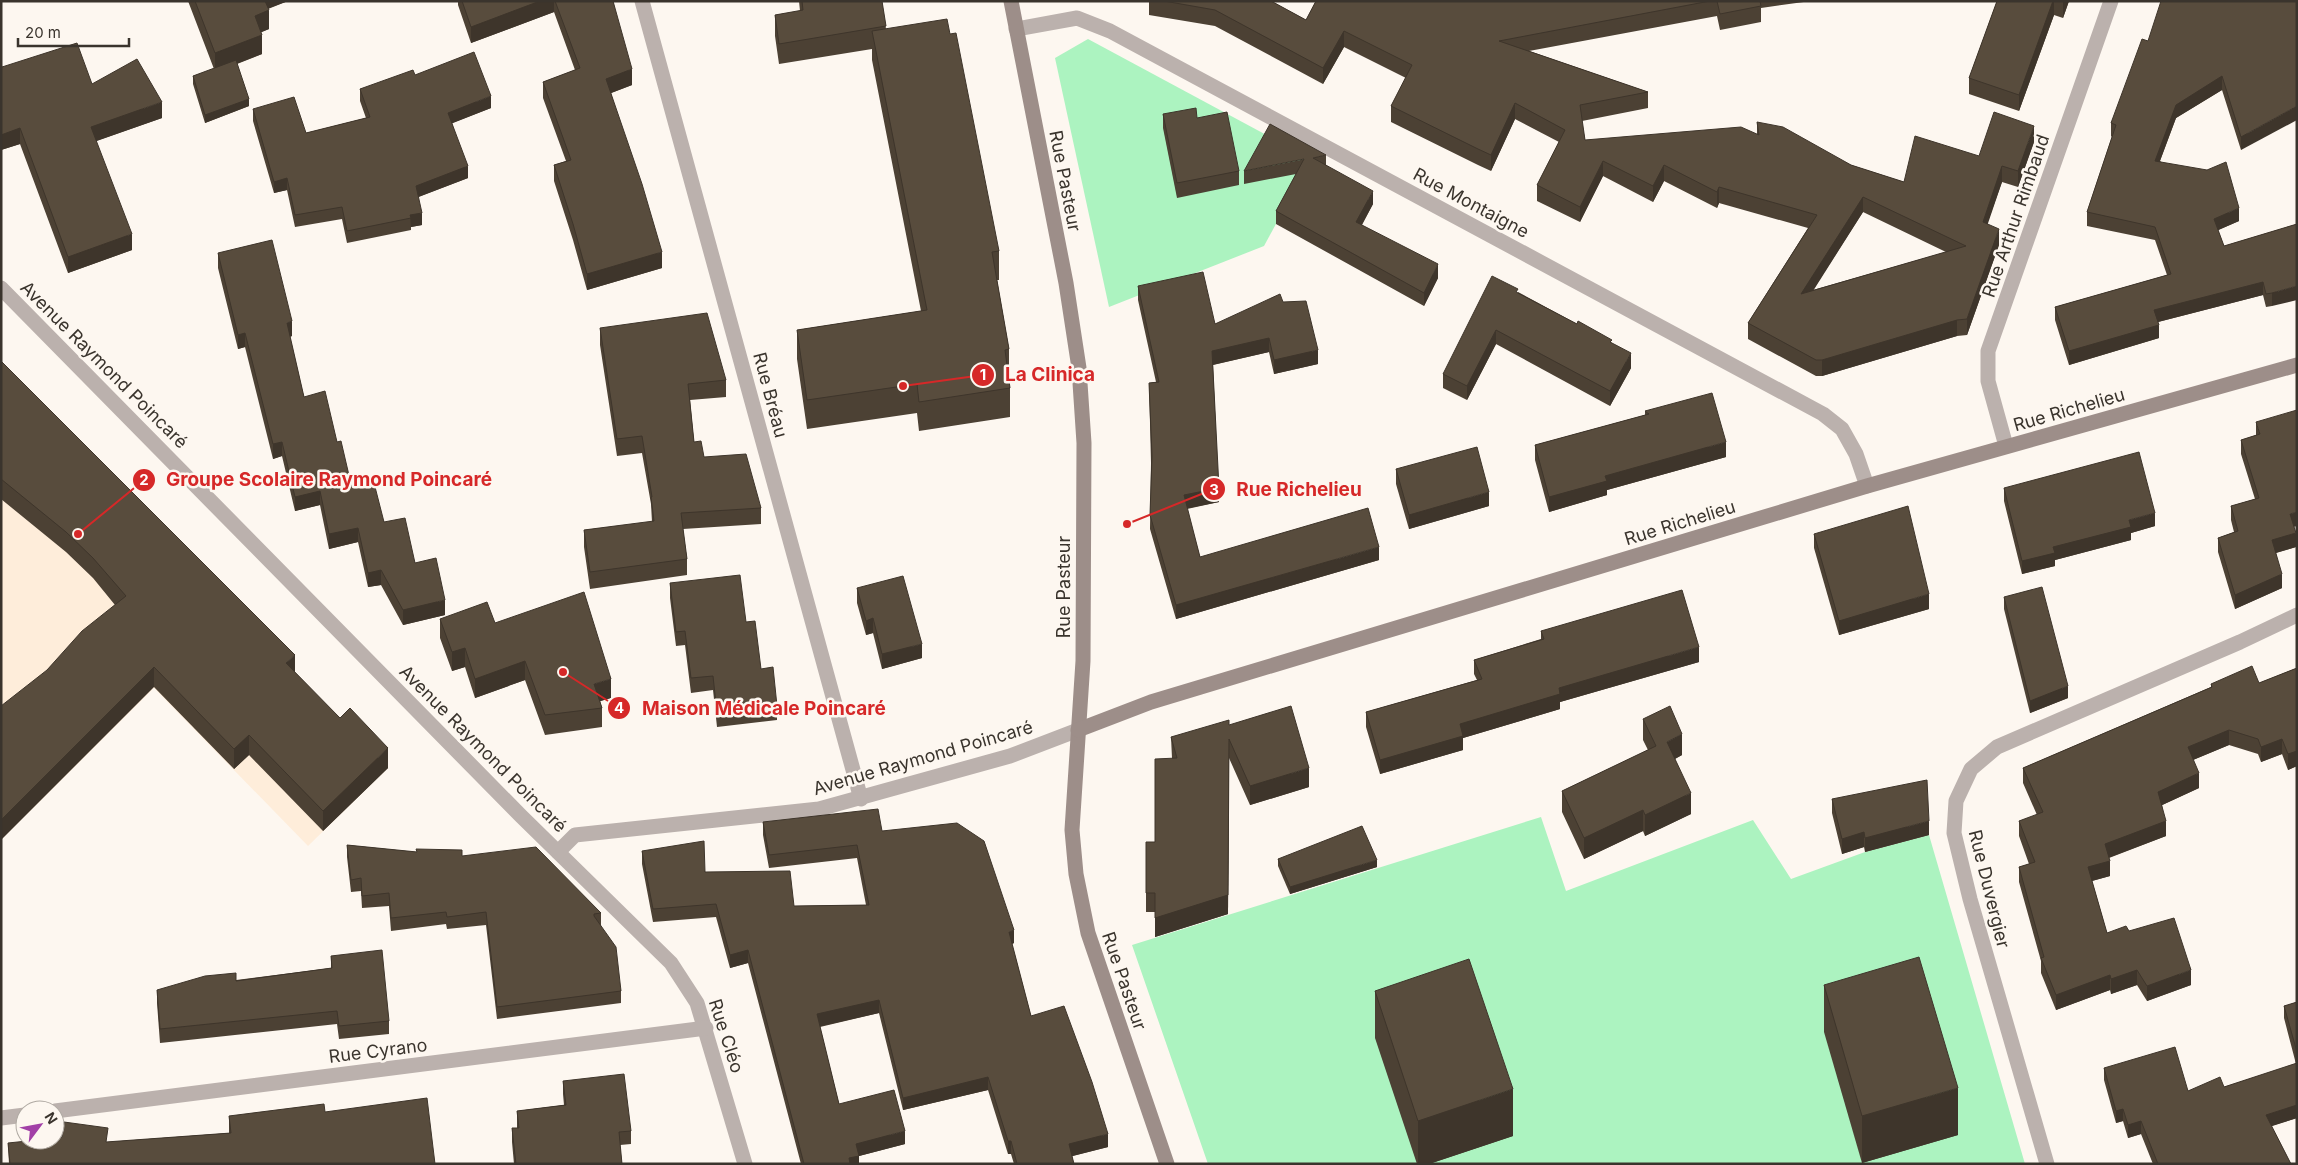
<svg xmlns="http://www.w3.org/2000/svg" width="2298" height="1165" font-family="Inter,sans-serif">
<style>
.built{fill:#feedda}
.green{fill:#acf3c0}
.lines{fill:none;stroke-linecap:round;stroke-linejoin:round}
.street{stroke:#bbb1ad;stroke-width:15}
.secondary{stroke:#9d8e89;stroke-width:15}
.wall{fill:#4c4134;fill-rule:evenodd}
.shaded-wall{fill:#3e352b}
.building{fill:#584c3d;stroke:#3e352b;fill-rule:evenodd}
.labels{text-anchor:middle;stroke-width:5;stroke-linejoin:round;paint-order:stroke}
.street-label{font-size:18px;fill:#3a342d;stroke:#fdf7f0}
.leader{fill:none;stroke:#d62828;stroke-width:2}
.callout-dot{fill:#d62828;stroke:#fdf7f0;stroke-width:2}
.mark-label{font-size:15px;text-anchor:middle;font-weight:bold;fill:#fff}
.callout-label{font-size:19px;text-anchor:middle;font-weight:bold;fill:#d62828;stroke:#fdf7f0;stroke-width:5;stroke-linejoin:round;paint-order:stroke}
</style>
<rect width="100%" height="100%" fill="#fdf7f0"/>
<path class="built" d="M 1,381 L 388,768 L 308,846 L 154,688 L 1,840 Z"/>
<g class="green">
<path d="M 1088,39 L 1311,159 L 1264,246 L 1109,307 L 1055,58 Z"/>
<path d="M 1541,817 L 1566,891 L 1753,820 L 1791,879 L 1865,852 L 1929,835 L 2025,1164 L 1208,1164 L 1132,945 Z"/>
</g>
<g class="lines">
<g class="street">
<path d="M 642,1 L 861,799"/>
<path d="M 1016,29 L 1077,18 L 1110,31 L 1823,414 L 1842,429 L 1856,454 L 1867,486"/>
<path d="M 1,288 L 521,816 L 671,963 L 697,1003 L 745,1164"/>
<path d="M 2006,446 L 1988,381 L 1988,351 L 2111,1"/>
<path d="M 558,852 L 575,835 L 819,809 L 1010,756 L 1078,730"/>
<path d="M 55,1111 L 706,1028"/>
<path d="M 1,1118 L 25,1115"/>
<path d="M 2047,1164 L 1970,899 L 1954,833 L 1956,801 L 1971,769 L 1997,747 L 2240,642 L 2297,615"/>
</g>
<g class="secondary">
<path d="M 1011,1 L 1066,283 L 1079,368 L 1084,443 L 1083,661 L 1072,830 L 1076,874 L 1088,933 L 1167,1164"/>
<path d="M 1078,730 L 1151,702 L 1867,486 L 2297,365"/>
</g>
</g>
<g class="wall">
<path d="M 188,1 L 288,1 L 268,9 L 269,29 L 261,32 L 262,54 L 237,64 L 249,106 L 205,123 L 193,84 L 193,76 L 214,69 Z"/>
<path d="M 458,1 L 613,1 L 632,85 L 611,93 L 662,268 L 587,290 L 573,240 L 554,181 L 554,165 L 566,161 L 543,98 L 543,82 L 575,70 L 554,12 L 471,43 L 458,5 Z"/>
<path d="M 799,1 L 882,1 L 886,29 L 999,251 L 999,280 L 997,280 L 1009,349 L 1009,378 L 1010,388 L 1010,417 L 919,431 L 917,413 L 807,429 L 797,359 L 797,330 L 921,311 L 872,60 L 872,49 L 779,64 L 775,36 L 775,15 L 800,11 Z"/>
<path d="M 1149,1 L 1271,1 L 1306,20 L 1316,1 L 1811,1 L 1761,8 L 1761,22 L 1720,30 L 1717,16 L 1529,51 L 1648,92 L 1648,108 L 1582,121 L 1585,140 L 1757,134 L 1757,122 L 1851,165 L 1904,182 L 1979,156 L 2034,142 L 2018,187 L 2002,182 L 1987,224 L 1999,245 L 1967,335 L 1957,336 L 1822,376 L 1816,376 L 1748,339 L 1748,323 L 1808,228 L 1719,203 L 1717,208 L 1664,181 L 1653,202 L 1603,176 L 1580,222 L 1537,201 L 1537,185 L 1559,142 L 1515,119 L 1491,171 L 1478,165 L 1391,122 L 1391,106 L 1406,78 L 1344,47 L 1323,84 L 1215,26 L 1149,15 ZM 1863,212 L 1946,252 L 1813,290 Z"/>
<path d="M 1997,1 L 2069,1 L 2063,18 L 2054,15 L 2019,111 L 1969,94 L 1969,78 Z"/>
<path d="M 2297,1 L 2241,150 L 2222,90 L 2176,118 L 2160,161 L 2239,221 L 2218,230 L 2224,246 L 2297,224 L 2272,306 L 2266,307 L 2263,295 L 2158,322 L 2159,338 L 2069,365 L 2055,320 L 2055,307 L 2167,275 L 2155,240 L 2087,226 L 2087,212 L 2112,137 L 2111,136 L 2111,123 L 2148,41 Z"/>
<path d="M 1,64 L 2,67 L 92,84 L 162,118 L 96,141 L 132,250 L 68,273 L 20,144 L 1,150 Z"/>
<path d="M 415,75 L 491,108 L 452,123 L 468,178 L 418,197 L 422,225 L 411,227 L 411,230 L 347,243 L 342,219 L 295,227 L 287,190 L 274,193 L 253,121 L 253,109 L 306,133 L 366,118 L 360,101 L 360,89 Z"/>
<path d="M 1163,114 L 1197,118 L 1239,171 L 1239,185 L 1177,198 L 1163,128 Z"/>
<path d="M 1326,155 L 1326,165 L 1373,204 L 1362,225 L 1438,278 L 1424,306 L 1276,224 L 1276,211 L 1296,174 L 1244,184 L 1244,171 Z"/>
<path d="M 218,253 L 292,336 L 290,337 L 304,397 L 337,442 L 351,484 L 384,522 L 415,563 L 445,615 L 403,625 L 381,585 L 368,587 L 358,542 L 329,549 L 320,505 L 295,511 L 282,456 L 273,459 L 245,347 L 238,349 L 218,268 Z"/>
<path d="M 1138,286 L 1215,324 L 1283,302 L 1318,364 L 1274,374 L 1269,352 L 1213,365 L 1219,502 L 1187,509 L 1200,557 L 1379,560 L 1176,619 L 1150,529 L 1151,463 L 1149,383 L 1156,382 L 1138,300 Z"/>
<path d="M 1518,292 L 1612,343 L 1631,368 L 1610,406 L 1496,344 L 1467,400 L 1443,388 L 1443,374 Z"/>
<path d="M 600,328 L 726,380 L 726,397 L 690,400 L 694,442 L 704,457 L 761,508 L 761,524 L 683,529 L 687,559 L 687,575 L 590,589 L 584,547 L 584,530 L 652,522 L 651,504 L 642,453 L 617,456 L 600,345 Z"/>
<path d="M 1,361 L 295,673 L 388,768 L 323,831 L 249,755 L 234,769 L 154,687 L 47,670 L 115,605 L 93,578 L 66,552 L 1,499 Z"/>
<path d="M 1645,411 L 1726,457 L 1607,490 L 1607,495 L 1549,512 L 1535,460 L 1535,445 L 1645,415 Z"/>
<path d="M 2256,422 L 2294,527 L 2296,547 L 2276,553 L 2282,588 L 2235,609 L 2218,552 L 2218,538 L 2234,532 L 2231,520 L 2231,506 L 2255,499 L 2241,454 L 2241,440 L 2256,435 Z"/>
<path d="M 1396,469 L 1489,506 L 1409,529 L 1396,484 Z"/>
<path d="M 2004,488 L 2155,526 L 2131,533 L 2131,540 L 2055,560 L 2055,566 L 2022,574 L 2004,501 Z"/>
<path d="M 1814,534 L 1929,609 L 1839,635 L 1814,548 Z"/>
<path d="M 670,583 L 746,622 L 761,669 L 777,706 L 777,720 L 717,727 L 713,690 L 691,693 L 685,645 L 676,646 L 670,598 Z"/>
<path d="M 857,588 L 922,658 L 882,669 L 873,633 L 866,635 L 857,603 Z"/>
<path d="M 2004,597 L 2068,698 L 2030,713 L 2004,609 Z"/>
<path d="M 440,619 L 495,623 L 611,698 L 600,701 L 602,708 L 602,727 L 545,735 L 525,680 L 475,698 L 465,667 L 452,671 L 440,638 Z"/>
<path d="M 1541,631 L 1699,662 L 1560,702 L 1560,709 L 1463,738 L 1463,750 L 1380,774 L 1366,727 L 1366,712 L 1477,680 L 1474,674 L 1474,660 L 1541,639 Z"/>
<path d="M 2297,668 L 2297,766 L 2288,770 L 2282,754 L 2261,762 L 2258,754 L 2229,745 L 2193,760 L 2199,788 L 2162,805 L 2166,836 L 2109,858 L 2110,876 L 2092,881 L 2107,933 L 2129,931 L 2191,985 L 2147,1001 L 2137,985 L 2111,994 L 2110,990 L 2056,1010 L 2041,973 L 2041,961 L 2019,882 L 2019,867 L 2029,864 L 2019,836 L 2019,821 L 2037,815 L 2023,783 L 2023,768 L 2211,687 L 2211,684 L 2259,683 Z"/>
<path d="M 1643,719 L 1682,755 L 1675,759 L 1691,814 L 1645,836 L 1643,831 L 1584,859 L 1562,812 L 1562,791 L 1648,750 L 1643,740 Z"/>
<path d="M 1229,725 L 1309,787 L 1250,805 L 1229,758 L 1228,914 L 1155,937 L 1155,912 L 1146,912 L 1146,842 L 1155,842 L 1172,758 L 1171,737 Z"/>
<path d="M 1832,799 L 1929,835 L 1865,852 L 1864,847 L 1842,854 L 1832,813 Z"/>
<path d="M 763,822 L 882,831 L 1014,943 L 1012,944 L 1031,1016 L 1108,1147 L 1072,1156 L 1074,1164 L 1014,1164 L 1011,1154 L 1008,1154 L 988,1090 L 903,1110 L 879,1013 L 820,1027 L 839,1104 L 905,1144 L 859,1156 L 859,1164 L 801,1164 L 748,963 L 730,968 L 716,917 L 653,922 L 642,864 L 642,851 L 705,872 L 794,906 L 866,905 L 857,858 L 769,868 L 763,835 Z"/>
<path d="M 347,845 L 416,852 L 462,856 L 601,913 L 601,926 L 621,991 L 621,1003 L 497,1019 L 486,925 L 447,929 L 446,924 L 391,931 L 389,906 L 362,908 L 361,891 L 351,892 L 347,857 Z"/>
<path d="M 1278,859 L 1377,867 L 1290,894 L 1278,866 Z"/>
<path d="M 331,956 L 389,1021 L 389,1034 L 339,1039 L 337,1024 L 160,1043 L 157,1003 L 157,990 L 331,968 Z"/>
<path d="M 1824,985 L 1958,1135 L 1862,1163 L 1824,1032 Z"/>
<path d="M 1375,991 L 1513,1136 L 1429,1164 L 1417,1164 L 1375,1038 Z"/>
<path d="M 2297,1002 L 2297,1118 L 2271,1126 L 2291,1164 L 2153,1164 L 2141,1134 L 2128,1138 L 2123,1121 L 2116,1123 L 2104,1080 L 2104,1068 L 2188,1091 L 2224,1087 L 2296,1064 L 2284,1018 L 2284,1006 Z"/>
<path d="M 563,1081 L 631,1131 L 631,1144 L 620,1145 L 622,1164 L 514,1164 L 512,1142 L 512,1128 L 517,1128 L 517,1111 L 564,1105 L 563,1094 Z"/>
<path d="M 325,1112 L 435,1164 L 9,1164 L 8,1143 L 108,1142 L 229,1133 L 229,1116 Z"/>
</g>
<g class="shaded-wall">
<path d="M 261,1 L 288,1 L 261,11 Z"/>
<path d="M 540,1 L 554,1 L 554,12 L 471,43 L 471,27 Z"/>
<path d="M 2053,1 L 2054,1 L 2054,15 L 2019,111 L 2019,95 Z"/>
<path d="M 2063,1 L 2069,1 L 2063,18 Z"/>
<path d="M 269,10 L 269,29 L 255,35 L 255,16 Z"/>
<path d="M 1344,31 L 1344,47 L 1323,84 L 1323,68 Z"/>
<path d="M 262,35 L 262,54 L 215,72 L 215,53 Z"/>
<path d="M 632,69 L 632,85 L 606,95 L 606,79 Z"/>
<path d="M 2222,76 L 2222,90 L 2176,118 L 2155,174 L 2155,161 L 2176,105 Z"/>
<path d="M 491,96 L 491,108 L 448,125 L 448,113 Z"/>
<path d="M 249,99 L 249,106 L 205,123 L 205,115 Z"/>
<path d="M 162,102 L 162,118 L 91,143 L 91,127 Z"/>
<path d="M 1515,103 L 1515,119 L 1491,171 L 1491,155 Z"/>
<path d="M 2297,106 L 2297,120 L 2241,150 L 2241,137 Z"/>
<path d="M 2034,126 L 2034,142 L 2018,187 L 2018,171 Z"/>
<path d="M 20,128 L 20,144 L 1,150 L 1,135 Z"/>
<path d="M 1603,161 L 1603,176 L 1580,222 L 1580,207 Z"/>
<path d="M 1664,165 L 1664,181 L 1653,202 L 1653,186 Z"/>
<path d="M 468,166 L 468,178 L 416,198 L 416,186 Z"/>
<path d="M 2002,166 L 2002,182 L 1983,238 L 1983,222 Z"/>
<path d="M 287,178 L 287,190 L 274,193 L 274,182 Z"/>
<path d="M 1719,187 L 1719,203 L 1717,208 L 1717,192 Z"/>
<path d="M 1373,191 L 1373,204 L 1356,235 L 1356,222 Z"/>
<path d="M 1863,197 L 1863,212 L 1801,310 L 1801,294 Z"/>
<path d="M 2239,208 L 2239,221 L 2214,232 L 2214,219 Z"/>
<path d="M 422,213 L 422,225 L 411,227 L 410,215 Z"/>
<path d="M 1999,229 L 1999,245 L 1967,335 L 1967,319 Z"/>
<path d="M 132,234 L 132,250 L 68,273 L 68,257 Z"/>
<path d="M 662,252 L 662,268 L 587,290 L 587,274 Z"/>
<path d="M 1438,264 L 1438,278 L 1424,306 L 1424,293 Z"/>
<path d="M 2263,282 L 2263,295 L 2154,323 L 2154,310 Z"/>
<path d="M 2297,286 L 2297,300 L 2272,306 L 2272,293 Z"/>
<path d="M 1957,320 L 1957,336 L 1822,376 L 1822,360 Z"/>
<path d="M 292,321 L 292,336 L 287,337 L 287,323 Z"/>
<path d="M 2159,325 L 2159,338 L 2069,365 L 2069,351 Z"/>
<path d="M 1496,330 L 1496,344 L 1467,400 L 1467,386 Z"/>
<path d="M 245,333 L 245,347 L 238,349 L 238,335 Z"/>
<path d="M 1269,338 L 1269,352 L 1212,365 L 1212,351 Z"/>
<path d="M 1318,350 L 1318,364 L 1274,374 L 1274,360 Z"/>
<path d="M 1631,353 L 1631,368 L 1610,406 L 1610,391 Z"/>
<path d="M 282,442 L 282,456 L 273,459 L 273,444 Z"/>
<path d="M 1726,442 L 1726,457 L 1607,490 L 1607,495 L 1549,512 L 1549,497 L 1605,476 Z"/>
<path d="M 1219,488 L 1219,502 L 1184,509 L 1184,495 Z"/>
<path d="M 320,491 L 320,505 L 295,511 L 295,497 Z"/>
<path d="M 1489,492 L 1489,506 L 1409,529 L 1409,515 Z"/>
<path d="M 2297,512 L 2297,526 L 2290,528 L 2290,514 Z"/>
<path d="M 2155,513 L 2155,526 L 2131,533 L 2131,540 L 2055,560 L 2055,566 L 2022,574 L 2022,561 L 2053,547 L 2129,520 Z"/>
<path d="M 358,528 L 358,542 L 329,549 L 329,534 Z"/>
<path d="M 2296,533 L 2296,547 L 2272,554 L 2272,540 Z"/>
<path d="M 1379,547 L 1379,560 L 1176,619 L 1176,605 Z"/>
<path d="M 381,570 L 381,585 L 368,587 L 368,573 Z"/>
<path d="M 2282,574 L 2282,588 L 2235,609 L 2235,595 Z"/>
<path d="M 1929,594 L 1929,609 L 1839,635 L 1839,621 Z"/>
<path d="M 445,600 L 445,615 L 403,625 L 403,610 Z"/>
<path d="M 873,618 L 873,633 L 866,635 L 866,621 Z"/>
<path d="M 922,644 L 922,658 L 882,669 L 882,654 Z"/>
<path d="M 1699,647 L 1699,662 L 1560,702 L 1560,709 L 1463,738 L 1463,750 L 1380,774 L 1380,760 L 1460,724 L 1559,688 Z"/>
<path d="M 465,648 L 465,667 L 452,671 L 452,652 Z"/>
<path d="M 295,655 L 295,675 L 286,663 Z"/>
<path d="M 525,661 L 525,680 L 475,698 L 475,679 Z"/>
<path d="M 154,667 L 154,687 L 1,840 L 1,820 Z"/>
<path d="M 611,679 L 611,698 L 594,703 L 594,684 Z"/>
<path d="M 2068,686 L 2068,698 L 2030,713 L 2030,701 Z"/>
<path d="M 2229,730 L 2229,745 L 2188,762 L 2188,747 Z"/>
<path d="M 1682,734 L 1682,755 L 1667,763 L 1667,742 Z"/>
<path d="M 249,735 L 249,755 L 234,769 L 234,749 Z"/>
<path d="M 1229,739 L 1228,914 L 1155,937 L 1155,918 Z"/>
<path d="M 2282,739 L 2282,754 L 2261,762 L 2261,747 Z"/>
<path d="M 388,748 L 388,768 L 323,831 L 323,811 Z"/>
<path d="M 2297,751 L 2297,766 L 2288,770 L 2288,754 Z"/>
<path d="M 1309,768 L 1309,787 L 1250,805 L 1250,786 Z"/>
<path d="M 2199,773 L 2199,788 L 2158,807 L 2158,792 Z"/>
<path d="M 1691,793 L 1691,814 L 1645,836 L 1645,815 Z"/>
<path d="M 1643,810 L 1643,831 L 1584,859 L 1584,838 Z"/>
<path d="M 1929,821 L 1929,835 L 1865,852 L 1865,838 Z"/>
<path d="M 2166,821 L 2166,836 L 2105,859 L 2105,844 Z"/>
<path d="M 1864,832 L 1864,847 L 1842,854 L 1842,839 Z"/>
<path d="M 1377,860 L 1377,867 L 1290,894 L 1290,887 Z"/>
<path d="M 2110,861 L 2110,876 L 2088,882 L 2088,867 Z"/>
<path d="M 1014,930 L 1014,943 L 1009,945 L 1009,932 Z"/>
<path d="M 748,950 L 748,963 L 730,968 L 730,955 Z"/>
<path d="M 2137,970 L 2137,985 L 2111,994 L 2111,979 Z"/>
<path d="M 2191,970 L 2191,985 L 2147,1001 L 2147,986 Z"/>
<path d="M 2110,975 L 2110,990 L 2056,1010 L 2056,995 Z"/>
<path d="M 879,1000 L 879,1013 L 817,1027 L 817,1014 Z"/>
<path d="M 988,1077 L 988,1090 L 903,1110 L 903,1098 Z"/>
<path d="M 1958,1088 L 1958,1135 L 1862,1163 L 1862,1116 Z"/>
<path d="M 1513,1089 L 1513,1136 L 1429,1164 L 1418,1164 L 1418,1121 Z"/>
<path d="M 2297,1105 L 2297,1118 L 2266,1128 L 2266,1115 Z"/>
<path d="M 2123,1109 L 2123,1121 L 2116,1123 L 2116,1111 Z"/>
<path d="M 2141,1121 L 2141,1134 L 2128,1138 L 2128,1125 Z"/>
<path d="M 905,1131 L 905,1144 L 859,1156 L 859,1164 L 849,1164 L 849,1158 L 856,1144 Z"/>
<path d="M 1108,1134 L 1108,1147 L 1069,1157 L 1069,1144 Z"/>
<rect x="1008" y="1141" width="3" height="13"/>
</g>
<g class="building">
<path d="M 195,1 L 265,1 L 269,10 L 255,16 L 262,35 L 215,53 Z"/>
<path d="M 462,1 L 540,1 L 471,27 Z"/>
<path d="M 555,1 L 613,1 L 632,69 L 606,79 L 642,184 L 662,252 L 587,274 L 573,224 L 554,165 L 571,160 L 543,82 L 580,68 Z"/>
<path d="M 802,1 L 882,1 L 886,26 L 779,44 L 775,15 L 803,10 Z"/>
<path d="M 1164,1 L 1271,1 L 1306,20 L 1316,1 L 1710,1 L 1499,41 L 1648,92 L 1580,105 L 1585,140 L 1741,127 L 1759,135 L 1757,122 L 1783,127 L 1851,165 L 1904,182 L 1915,136 L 1979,156 L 1994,112 L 2034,126 L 2018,171 L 2002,166 L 1983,222 L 1999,229 L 1967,319 L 1957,320 L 1822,360 L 1816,360 L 1748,323 L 1817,215 L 1719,187 L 1717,192 L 1664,165 L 1653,186 L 1603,161 L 1580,207 L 1537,185 L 1565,130 L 1515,103 L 1491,155 L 1478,149 L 1391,106 L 1412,65 L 1344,31 L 1323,68 L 1215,10 ZM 1863,197 L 1966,246 L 1801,294 Z"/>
<path d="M 1717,1 L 1760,1 L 1761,6 L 1720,14 Z"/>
<path d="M 1997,1 L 2053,1 L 2019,95 L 1969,78 Z"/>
<path d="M 2161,1 L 2297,1 L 2297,106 L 2241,137 L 2222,76 L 2176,105 L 2155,161 L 2207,170 L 2226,162 L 2239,208 L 2214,219 L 2224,246 L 2297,224 L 2297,286 L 2272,293 L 2266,294 L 2263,282 L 2154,310 L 2159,325 L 2069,351 L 2055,307 L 2171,274 L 2155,227 L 2087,212 L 2116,125 L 2111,123 L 2142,39 L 2148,41 Z"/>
<path d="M 947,19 L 950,34 L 956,33 L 999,251 L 992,252 L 1009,349 L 1005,350 L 1010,388 L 919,402 L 917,384 L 807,400 L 797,330 L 927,310 L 872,31 Z"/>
<path d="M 77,43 L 92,84 L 137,59 L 162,102 L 91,127 L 132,234 L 68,257 L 20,128 L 1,135 L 1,64 L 2,67 Z"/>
<path d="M 474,52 L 491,96 L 448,113 L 468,166 L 416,186 L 422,213 L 410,215 L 411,218 L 347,231 L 342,207 L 295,215 L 287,178 L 274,182 L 253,109 L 294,97 L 306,133 L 370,117 L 360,89 L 413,70 L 415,75 Z"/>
<path d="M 236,60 L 249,99 L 205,115 L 193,76 Z"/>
<path d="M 1196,108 L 1197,118 L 1227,112 L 1239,171 L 1177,183 L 1163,114 Z"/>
<path d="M 1270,124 L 1326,155 L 1313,158 L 1373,191 L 1356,222 L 1438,264 L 1424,293 L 1276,211 L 1304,159 L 1244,171 Z"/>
<path d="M 272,240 L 292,321 L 287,323 L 304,397 L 325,391 L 337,442 L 341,441 L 351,484 L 373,479 L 384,522 L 405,518 L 415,563 L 436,558 L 445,600 L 403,610 L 381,570 L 368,573 L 358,528 L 329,534 L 320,491 L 295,497 L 282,442 L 273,444 L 245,333 L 238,335 L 218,253 Z"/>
<path d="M 1203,272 L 1215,324 L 1280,294 L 1283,302 L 1306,301 L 1318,350 L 1274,360 L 1269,338 L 1212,351 L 1219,488 L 1184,495 L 1200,557 L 1368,508 L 1379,547 L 1176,605 L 1150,515 L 1152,456 L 1149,383 L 1159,382 L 1138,286 Z"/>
<path d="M 1492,276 L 1518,289 L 1516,292 L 1577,324 L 1578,321 L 1612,340 L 1610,342 L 1631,353 L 1610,391 L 1496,330 L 1467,386 L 1443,374 Z"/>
<path d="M 707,313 L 726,380 L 688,384 L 694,442 L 701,441 L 704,457 L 746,454 L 761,508 L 681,513 L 687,559 L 590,572 L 584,530 L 654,521 L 651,497 L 652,497 L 642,436 L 617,439 L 600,328 Z"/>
<path d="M 1,361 L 295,655 L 286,663 L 340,718 L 350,708 L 388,748 L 323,811 L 249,735 L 234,749 L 154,667 L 1,820 L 1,706 L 47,670 L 82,631 L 126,596 L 93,558 L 66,532 L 1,479 Z"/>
<path d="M 1712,393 L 1726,442 L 1605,476 L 1607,481 L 1549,497 L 1535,445 L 1649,414 L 1645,411 Z"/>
<path d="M 2297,410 L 2297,512 L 2290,514 L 2296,533 L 2272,540 L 2282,574 L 2235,595 L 2218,538 L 2238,531 L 2231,506 L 2259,498 L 2241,440 L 2260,434 L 2256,422 Z"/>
<path d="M 1477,447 L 1489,492 L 1409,515 L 1396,469 Z"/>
<path d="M 2139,452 L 2155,513 L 2129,520 L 2131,527 L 2053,547 L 2055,553 L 2022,561 L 2004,488 Z"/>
<path d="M 1908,506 L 1929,594 L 1839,621 L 1814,534 Z"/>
<path d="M 740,575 L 746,622 L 755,621 L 761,669 L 773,667 L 777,706 L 717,713 L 713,676 L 691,678 L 685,631 L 676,632 L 670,583 Z"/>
<path d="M 903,576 L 922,644 L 882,654 L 873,618 L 866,621 L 857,588 Z"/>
<path d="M 2042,587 L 2068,686 L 2030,701 L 2004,597 Z"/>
<path d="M 1682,590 L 1699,647 L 1559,688 L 1560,694 L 1460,724 L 1463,736 L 1380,760 L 1366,712 L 1482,679 L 1474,660 L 1544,639 L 1541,631 Z"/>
<path d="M 584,592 L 611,679 L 594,684 L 602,708 L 545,715 L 525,661 L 475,679 L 465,648 L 452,652 L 440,619 L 487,602 L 495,623 Z"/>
<path d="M 2252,666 L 2259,683 L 2297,668 L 2297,751 L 2288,754 L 2282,739 L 2261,747 L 2258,739 L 2229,730 L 2188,747 L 2199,773 L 2158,792 L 2166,821 L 2105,844 L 2110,861 L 2088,867 L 2107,933 L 2126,926 L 2129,931 L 2174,918 L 2191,970 L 2147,986 L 2137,970 L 2111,979 L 2110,975 L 2056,995 L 2041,958 L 2044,957 L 2019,867 L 2035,862 L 2019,821 L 2043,812 L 2023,768 L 2212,687 L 2211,684 Z"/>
<path d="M 1291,706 L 1309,768 L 1250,786 L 1229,739 L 1228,895 L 1155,918 L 1155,893 L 1146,893 L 1146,842 L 1155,842 L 1155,759 L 1177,758 L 1171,737 L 1229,720 L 1229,725 Z"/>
<path d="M 1670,706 L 1682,734 L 1667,742 L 1691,793 L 1645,815 L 1643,810 L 1584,838 L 1562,791 L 1656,746 L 1643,719 Z"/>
<path d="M 1927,780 L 1929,821 L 1865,838 L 1864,832 L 1842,839 L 1832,799 Z"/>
<path d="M 878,809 L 882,831 L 957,823 L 984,841 L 1014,930 L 1009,932 L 1031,1016 L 1064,1006 L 1092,1082 L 1108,1134 L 1069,1144 L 1074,1164 L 1017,1164 L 1011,1141 L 1008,1141 L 988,1077 L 903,1098 L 879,1000 L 817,1014 L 839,1104 L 894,1090 L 905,1131 L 856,1144 L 859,1156 L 849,1158 L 850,1164 L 804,1164 L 748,950 L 730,955 L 716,904 L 653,909 L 642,851 L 704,841 L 705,872 L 790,871 L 794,906 L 869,905 L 857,845 L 769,855 L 763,822 Z"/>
<path d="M 1362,826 L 1377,860 L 1290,887 L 1278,859 Z"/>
<path d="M 347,845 L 417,852 L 416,849 L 462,850 L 462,856 L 536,847 L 601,913 L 594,914 L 594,916 L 616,947 L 621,991 L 497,1007 L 486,912 L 447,917 L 446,912 L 391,918 L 389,893 L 362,896 L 361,878 L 351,880 Z"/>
<path d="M 382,950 L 389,1021 L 339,1026 L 337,1011 L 160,1029 L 157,990 L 205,976 L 236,973 L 236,981 L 332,968 L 331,956 Z"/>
<path d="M 1919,957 L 1958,1088 L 1862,1116 L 1824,985 Z"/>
<path d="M 1469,959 L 1513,1089 L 1418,1121 L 1375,991 Z"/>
<path d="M 2297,1002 L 2297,1052 L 2284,1006 Z"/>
<path d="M 2175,1047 L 2188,1091 L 2220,1077 L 2224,1087 L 2297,1063 L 2297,1105 L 2266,1115 L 2291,1164 L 2158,1164 L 2141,1121 L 2128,1125 L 2123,1109 L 2116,1111 L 2104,1068 Z"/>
<path d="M 624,1074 L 631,1131 L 619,1132 L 622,1164 L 516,1164 L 512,1128 L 519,1128 L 517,1111 L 566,1105 L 563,1081 Z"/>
<path d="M 427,1098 L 435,1164 L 10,1164 L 8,1143 L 37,1140 L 55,1140 L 55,1138 L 62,1137 L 64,1122 L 108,1128 L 106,1142 L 231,1133 L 229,1116 L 324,1104 L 325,1112 Z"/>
</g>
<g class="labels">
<g class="street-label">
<text transform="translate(1065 181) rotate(79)" y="6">Rue Pasteur</text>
<text transform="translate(1471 203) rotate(28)" y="6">Rue Montaigne</text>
<text transform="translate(2016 216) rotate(-71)" y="6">Rue Arthur Rimbaud</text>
<text transform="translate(104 365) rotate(45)" y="6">Avenue Raymond Poincaré</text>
<text transform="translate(770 395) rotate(75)" y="6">Rue Bréau</text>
<text transform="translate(2069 410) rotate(-16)" y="6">Rue Richelieu</text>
<text transform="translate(1680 523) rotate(-17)" y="6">Rue Richelieu</text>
<text transform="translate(1064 587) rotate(-90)" y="6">Rue Pasteur</text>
<text transform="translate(483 749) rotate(45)" y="6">Avenue Raymond Poincaré</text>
<text transform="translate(923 758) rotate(-16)" y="6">Avenue Raymond Poincaré</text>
<text transform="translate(1989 889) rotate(76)" y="6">Rue Duvergier</text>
<text transform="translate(1124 981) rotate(71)" y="6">Rue Pasteur</text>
<text transform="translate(726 1036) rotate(72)" y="6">Rue Cléo</text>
<text transform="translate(378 1051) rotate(-7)" y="6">Rue Cyrano</text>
</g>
</g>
<path class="leader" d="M903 386L983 375M78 534L144 480M1127 524L1214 489M563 672L619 708"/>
<g class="callout-dot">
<circle cx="903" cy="386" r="5"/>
<circle cx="78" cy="534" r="5"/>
<circle cx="1127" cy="524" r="5"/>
<circle cx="563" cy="672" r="5"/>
<circle cx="983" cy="375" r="12"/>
<circle cx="144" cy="480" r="12"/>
<circle cx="1214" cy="489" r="12"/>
<circle cx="619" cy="708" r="12"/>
</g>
<g class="mark-label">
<text x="983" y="380">1</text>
<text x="144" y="485">2</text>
<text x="1214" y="495">3</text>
<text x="619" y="713">4</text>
</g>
<g class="callout-label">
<text x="1050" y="381">La Clinica</text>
<text x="329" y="486">Groupe Scolaire Raymond Poincaré</text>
<text x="1299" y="496">Rue Richelieu</text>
<text x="764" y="715">Maison Médicale Poincaré</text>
</g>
<rect width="2298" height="1165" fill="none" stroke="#3a342d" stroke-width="5"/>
<g transform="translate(40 1125) rotate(58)"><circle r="24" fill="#fdf7f0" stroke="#afa9a2"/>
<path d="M0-4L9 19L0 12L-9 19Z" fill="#a240a7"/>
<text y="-8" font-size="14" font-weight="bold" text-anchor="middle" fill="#3a342d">N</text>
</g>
<path d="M18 38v8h111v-8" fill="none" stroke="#3a342d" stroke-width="2.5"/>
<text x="25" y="38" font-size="15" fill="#3a342d" stroke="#fdf7f0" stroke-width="4" paint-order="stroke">20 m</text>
</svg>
